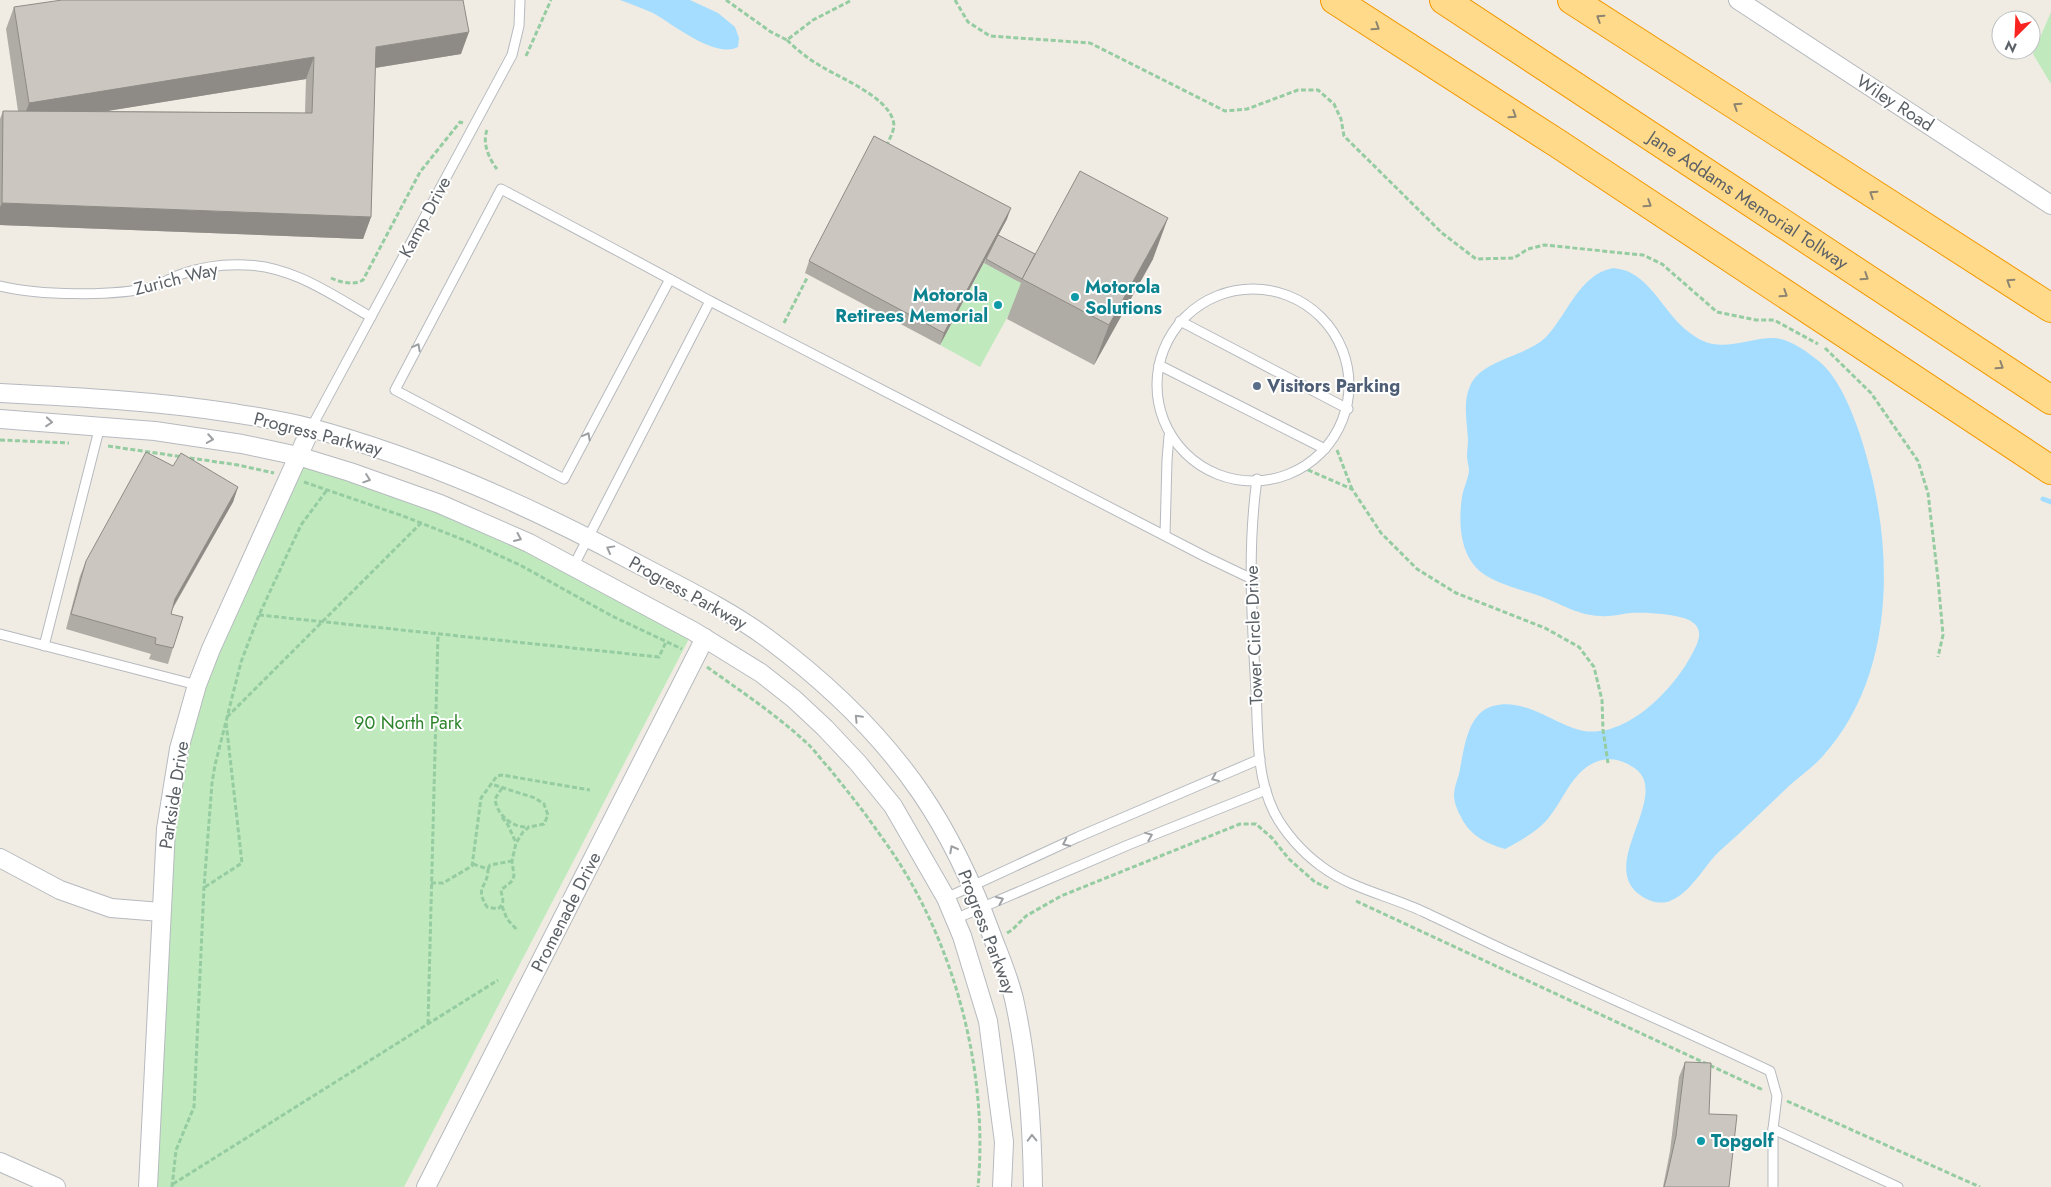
<svg xmlns="http://www.w3.org/2000/svg" width="2051" height="1187" font-family="Jost,sans-serif">
<style>
.green{fill:#c0eabd}
.water{fill:#a4ddff}
.lines{fill:none;stroke-linecap:round;stroke-linejoin:round}
.stream{stroke:#a4ddff;stroke-width:5}
.lane-casing{stroke:#b6babf;stroke-width:11}
.street-casing{stroke:#b6babf;stroke-width:20}
.highway-casing{stroke:#f39800;stroke-width:30}
.path{stroke:#95cca1;stroke-width:3;stroke-dasharray:5 2.5;stroke-linecap:butt}
.lane{stroke:#fff;stroke-width:9}
.street{stroke:#fff;stroke-width:18}
.highway{stroke:#ffda8b;stroke-width:28}
.wall{fill:#afaba5;fill-rule:evenodd}
.shaded-wall{fill:#8e8b86}
.building{fill:#cbc7c0;stroke:#8e8b86}
.oneway{stroke:#8c8571}
.oneway2{stroke:#9da0a3}
.culture-dot{fill:#0f9aa8;stroke:#fff;stroke-width:2}
.service-dot{fill:#5c6f8a;stroke:#fff;stroke-width:2}
.labels{text-anchor:middle;stroke-width:4;stroke-linejoin:round;paint-order:stroke}
.street-label{font-size:18px;fill:#5b6166;stroke:#fff}
.culture-label{font-size:18px;font-weight:bold;fill:#0d838f;stroke:#fff;text-anchor:start}
.service-label{font-size:18px;font-weight:bold;fill:#4e5e75;stroke:#fff;text-anchor:start}
.park-label{font-size:18px;fill:#2d842c;stroke:#fff}
</style>
<rect width="100%" height="100%" fill="#f0ece3"/>
<g class="green">
<path d="M 2051,12 L 2051,84 L 2033,54 Z"/>
<path d="M 984,263 L 1025,285 L 980,367 L 940,345 Z"/>
<path d="M 298,456 L 440,504 L 693,631 L 404,1187 L 148,1187 L 179,749 Z"/>
</g>
<g class="water">
<path d="M 620,0 L 690,0 L 718,13 L 735,27 L 739,38 L 738,47 C 715,59 673,24 653,13 C 642,8 631,4 620,0 Z"/>
<path d="M 1613,268 C 1619,269 1626,270 1631,273 C 1659,288 1668,323 1701,340 C 1724,352 1748,338 1773,338 C 1789,338 1808,352 1821,363 C 1846,385 1863,440 1871,473 C 1894,567 1891,681 1822,757 C 1813,767 1800,776 1790,785 C 1768,806 1746,828 1723,848 C 1705,863 1694,890 1672,900 C 1663,905 1651,902 1643,897 C 1592,867 1678,791 1631,766 C 1622,760 1612,758 1602,760 C 1572,767 1564,802 1545,822 C 1534,833 1519,842 1505,849 C 1485,843 1469,835 1460,815 C 1457,810 1454,801 1454,795 C 1454,788 1457,781 1459,774 C 1464,752 1466,713 1493,706 C 1521,698 1548,719 1573,728 C 1619,746 1671,693 1691,656 C 1698,643 1706,629 1689,620 C 1676,614 1646,612 1631,613 C 1621,614 1611,617 1600,616 C 1575,615 1557,601 1534,594 C 1518,589 1500,584 1485,575 C 1460,559 1458,524 1462,497 C 1463,489 1468,480 1469,471 C 1469,466 1467,461 1467,456 C 1467,450 1468,445 1468,440 C 1467,420 1462,400 1472,382 C 1486,359 1526,356 1545,338 C 1568,315 1578,275 1613,268 Z"/>
</g>
<g class="lines">
<path class="stream" d="M 2043,499 L 2051,502"/>
<defs>
<g id="lane">
<path d="M 670,279 L 564,479 L 395,390 L 501,189 C 571,226 641,263 710,301 L 1206,557 L 1250,578"/>
<path d="M 0,286 C 37,295 114,297 151,287 C 162,284 172,277 182,274 C 202,267 226,264 246,265 C 292,266 332,295 371,317"/>
<circle cx="1253" cy="385" r="96"/>
<path d="M 1180,321 L 1348,409"/>
<path d="M 1159,365 L 1325,449"/>
<path d="M 311,428 L 512,55 L 519,26 L 520,0"/>
<path d="M 1257,479 C 1247,550 1252,620 1256,691 C 1258,731 1256,776 1274,812 C 1284,832 1303,853 1321,866 C 1351,889 1391,896 1424,912 C 1450,924 1476,937 1502,949 C 1591,990 1681,1029 1770,1071 L 1777,1096 L 1773,1129 L 1773,1187"/>
<path d="M 1165,535 L 1167,460 L 1169,436"/>
<path d="M 573,567 L 710,301"/>
<path d="M 0,634 L 197,685"/>
<path d="M 44,646 L 100,426"/>
<path d="M 946,898 L 1078,837 L 1260,759"/>
<path d="M 955,919 L 1128,845 L 1266,790"/>
<path d="M 1773,1129 L 1898,1187"/>
</g>
<g id="street">
<path d="M 1738,0 L 2051,205"/>
<path d="M 0,393 C 78,397 155,401 233,413 C 259,417 286,421 311,428 C 425,459 531,507 634,562 C 679,586 726,608 767,638 C 825,681 880,733 921,793 C 951,837 974,887 992,936 C 1000,957 1009,978 1014,999 C 1028,1062 1032,1123 1033,1187"/>
<path d="M 0,419 L 155,431 L 242,444 L 298,456 L 350,472 L 440,504 L 529,543 L 693,631 L 761,673 L 794,699 L 825,728 L 858,763 L 893,806 L 946,898 L 962,936 L 988,1021 L 1004,1142 L 1002,1187"/>
<path d="M 0,858 L 60,890 L 111,908 L 161,912"/>
<path d="M 0,1162 L 56,1187"/>
<path d="M 148,1187 L 166,829 L 179,749 L 197,685 L 211,649 L 311,428"/>
<path d="M 426,1187 L 705,638"/>
</g>
<g id="highway">
<path d="M 1335,0 L 1560,145 L 2051,470"/>
<path id="s1" d="M 1444,0 L 2051,400"/>
<path d="M 1572,0 L 2051,308"/>
</g>
</defs>
<use href="#lane" class="lane-casing"/>
<use href="#street" class="street-casing"/>
<use href="#highway" class="highway-casing"/>
<g class="path">
<path d="M 726,0 L 771,32 L 787,40 L 813,20 L 852,0"/>
<path d="M 955,0 L 968,22 L 990,36 L 1090,43 L 1225,111 L 1247,109 L 1298,90 L 1318,90 L 1334,104 L 1341,119 L 1344,136 L 1442,233 L 1476,259 L 1514,258 L 1528,249 L 1544,245 L 1643,255 L 1662,264 L 1717,312 L 1756,320 L 1774,320 L 1818,344"/>
<path d="M 787,40 C 798,51 810,60 824,68 C 843,79 886,97 893,120 C 896,129 890,137 887,145"/>
<path d="M 526,56 L 551,0"/>
<path d="M 487,130 C 482,143 489,159 497,169"/>
<path d="M 331,278 C 340,282 353,286 363,280 L 420,172 L 460,122 L 463,123"/>
<path d="M 784,323 L 807,278"/>
<path d="M 1825,348 L 1871,393 L 1918,461 L 1928,493 L 1938,579 L 1943,635 L 1938,657"/>
<path d="M 0,440 L 69,443"/>
<path d="M 108,446 L 238,465 L 274,473"/>
<path d="M 1337,450 L 1352,489"/>
<path d="M 1301,467 L 1352,489 L 1381,533 L 1417,569 L 1456,593 L 1545,628 L 1579,647 L 1594,667 L 1602,700 L 1603,730 L 1608,763"/>
<path d="M 304,482 L 403,516 L 469,542 L 520,565 L 612,616 L 682,649"/>
<path d="M 259,615 L 659,657 L 666,642"/>
<path d="M 707,667 C 742,692 778,716 809,745 C 816,752 822,761 829,768 C 844,787 859,805 873,825 C 883,839 894,854 903,869 C 959,961 988,1079 978,1187"/>
<path d="M 227,717 L 421,523"/>
<path d="M 502,788 L 495,799 C 497,815 512,828 529,827"/>
<path d="M 502,817 L 508,825 L 516,843"/>
<path d="M 473,864 L 488,869 C 488,888 474,886 487,907 L 498,909 C 506,902 502,899 501,890 L 511,882 L 514,876 L 512,861 L 516,843 L 523,832 L 529,827 L 544,824 L 548,815 L 544,804 L 535,798 L 491,784"/>
<path d="M 488,869 L 490,865 L 512,861"/>
<path d="M 431,883 L 443,883 L 472,866 L 481,798 L 497,776 L 502,775 L 590,790"/>
<path d="M 205,887 L 242,863 L 226,722"/>
<path d="M 1356,901 L 1763,1090"/>
<path d="M 502,906 L 507,919 L 517,930"/>
<path d="M 1007,933 L 1012,930 L 1026,916 L 1061,896 L 1240,824 L 1256,824 L 1272,838 L 1289,859 L 1315,882 L 1330,889"/>
<path d="M 428,1024 L 438,634"/>
<path d="M 1787,1101 L 1980,1187"/>
<path d="M 173,1184 L 498,980"/>
<path d="M 172,1187 L 176,1150 L 194,1107 L 204,887 L 212,783 L 215,765 L 241,662 L 259,615 L 301,525 L 327,490"/>
</g>
<use href="#lane" class="lane"/>
<use href="#street" class="street"/>
<use href="#highway" class="highway"/>
</g>
<g class="wall">
<path d="M 14,7 L 461,54 L 375,68 L 371,217 L 363,239 L 0,225 L 0,119 L 3,111 L 18,111 L 6,29 ZM 306,79 L 305,113 L 106,111 Z"/>
<path d="M 1007,219 L 998,235 L 1035,254 L 1153,259 L 1094,365 L 1007,319 L 1021,283 L 984,263 L 994,243 L 940,345 L 805,273 L 809,261 Z"/>
<path d="M 173,466 L 238,487 L 233,502 L 172,610 L 171,614 L 173,648 L 168,664 L 149,659 L 151,654 L 66,629 L 80,576 L 86,561 Z"/>
<path d="M 1685,1062 L 1709,1114 L 1729,1187 L 1663,1187 L 1670,1151 L 1679,1077 Z"/>
</g>
<g class="shaded-wall">
<path d="M 469,32 L 461,54 L 368,69 L 376,47 Z"/>
<path d="M 314,57 L 306,79 L 21,125 L 29,103 Z"/>
<path d="M 2,203 L 371,217 L 363,239 L 0,225 L 0,207 Z"/>
<path d="M 1011,208 L 1007,219 L 940,345 L 944,333 Z"/>
<path d="M 1168,218 L 1153,259 L 1094,365 L 1109,325 Z"/>
<path d="M 238,487 L 233,502 L 169,614 L 175,599 Z"/>
</g>
<g class="building">
<path d="M 62,0 L 463,0 L 469,32 L 376,47 L 371,217 L 2,203 L 3,111 L 312,113 L 314,57 L 29,103 L 14,7 Z"/>
<path d="M 874,136 L 1011,208 L 944,333 L 809,261 Z"/>
<path d="M 1080,171 L 1168,218 L 1109,325 L 1022,279 Z"/>
<path d="M 998,235 L 1035,254 L 1022,279 L 986,259 Z"/>
<path d="M 146,452 L 173,466 L 181,453 L 238,487 L 175,599 L 171,614 L 183,617 L 173,648 L 155,644 L 156,638 L 71,614 L 86,561 Z"/>
<path d="M 1685,1062 L 1711,1063 L 1709,1114 L 1737,1115 L 1729,1187 L 1664,1187 L 1667,1176 L 1676,1136 Z"/>
</g>
<defs><path id="oneway-chevron" d="M-2-3.5L2.5 0L-2 3.5" fill="none" stroke-width="1.6" stroke-linecap="round" stroke-linejoin="round" transform="scale(1.25)"/></defs>
<g class="oneway">
<use href="#oneway-chevron" transform="translate(1600 18) rotate(-147)"/>
<use href="#oneway-chevron" transform="translate(1376 27) rotate(33)"/>
<use href="#oneway-chevron" transform="translate(1737 106) rotate(-147)"/>
<use href="#oneway-chevron" transform="translate(1513 115) rotate(33)"/>
<use href="#oneway-chevron" transform="translate(1873 194) rotate(-147)"/>
<use href="#oneway-chevron" transform="translate(1648 204) rotate(33)"/>
<use href="#oneway-chevron" transform="translate(1865 277) rotate(33)"/>
<use href="#oneway-chevron" transform="translate(2010 282) rotate(-147)"/>
<use href="#oneway-chevron" transform="translate(1784 294) rotate(33)"/>
<use href="#oneway-chevron" transform="translate(2000 366) rotate(33)"/>
</g>
<g class="oneway2">
<use href="#oneway-chevron" transform="translate(417 347) rotate(-62)"/>
<use href="#oneway-chevron" transform="translate(49 422) rotate(5)"/>
<use href="#oneway-chevron" transform="translate(587 436) rotate(-62)"/>
<use href="#oneway-chevron" transform="translate(210 439) rotate(9)"/>
<use href="#oneway-chevron" transform="translate(367 479) rotate(19)"/>
<use href="#oneway-chevron" transform="translate(518 538) rotate(24)"/>
<use href="#oneway-chevron" transform="translate(610 549) rotate(-151)"/>
<use href="#oneway-chevron" transform="translate(858 718) rotate(-134)"/>
<use href="#oneway-chevron" transform="translate(1215 778) rotate(157)"/>
<use href="#oneway-chevron" transform="translate(1149 836) rotate(-22)"/>
<use href="#oneway-chevron" transform="translate(1066 843) rotate(155)"/>
<use href="#oneway-chevron" transform="translate(953 849) rotate(-118)"/>
<use href="#oneway-chevron" transform="translate(1000 900) rotate(-23)"/>
<use href="#oneway-chevron" transform="translate(1032 1138) rotate(-91)"/>
</g>
<g class="culture-dot">
<circle cx="1075" cy="297" r="5"/>
<circle cx="998" cy="305" r="5"/>
<circle cx="1701" cy="1141" r="5"/>
</g>
<circle class="service-dot" cx="1257" cy="386" r="5"/>
<g class="labels">
<g class="street-label">
<text transform="translate(1895 103) rotate(33)" y="6">Wiley Road</text>
<text dy="6" stroke="none"><textPath href="#s1" startOffset="364">Jane Addams Memorial Tollway</textPath></text>
<text transform="translate(425 217) rotate(-62)" y="6">Kamp Drive</text>
<text transform="translate(176 279) rotate(-14)" y="6">Zurich Way</text>
<text transform="translate(318 434) rotate(14)" y="6">Progress Parkway</text>
<text transform="translate(688 593) rotate(29)" y="6">Progress Parkway</text>
<text transform="translate(1254 635) rotate(-92)" y="6">Tower Circle Drive</text>
<text transform="translate(174 795) rotate(-81)" y="6">Parkside Drive</text>
<text transform="translate(566 912) rotate(-63)" y="6">Promenade Drive</text>
<text transform="translate(987 932) rotate(69)" y="6">Progress Parkway</text>
</g>
<g class="culture-label">
<text x="1085" y="293">Motorola<tspan x="1085" dy="21">Solutions</tspan></text>
<text x="988" y="301" text-anchor="end">Motorola<tspan x="988" dy="21">Retirees Memorial</tspan></text>
<text x="1711" y="1147">Topgolf</text>
</g>
<g class="service-label">
<text x="1267" y="392">Visitors Parking</text>
</g>
<g class="park-label">
<text x="408" y="729">90 North Park</text>
</g>
</g>
<g transform="translate(2016 35) rotate(204)"><circle r="24" fill="#ffffff" stroke="#bdc0c2"/>
<path d="M0-4L9 19L0 12L-9 19Z" fill="#fa231f"/>
<text y="-8" font-size="14" font-weight="bold" text-anchor="middle" fill="#5b6166">N</text>
</g>
</svg>
